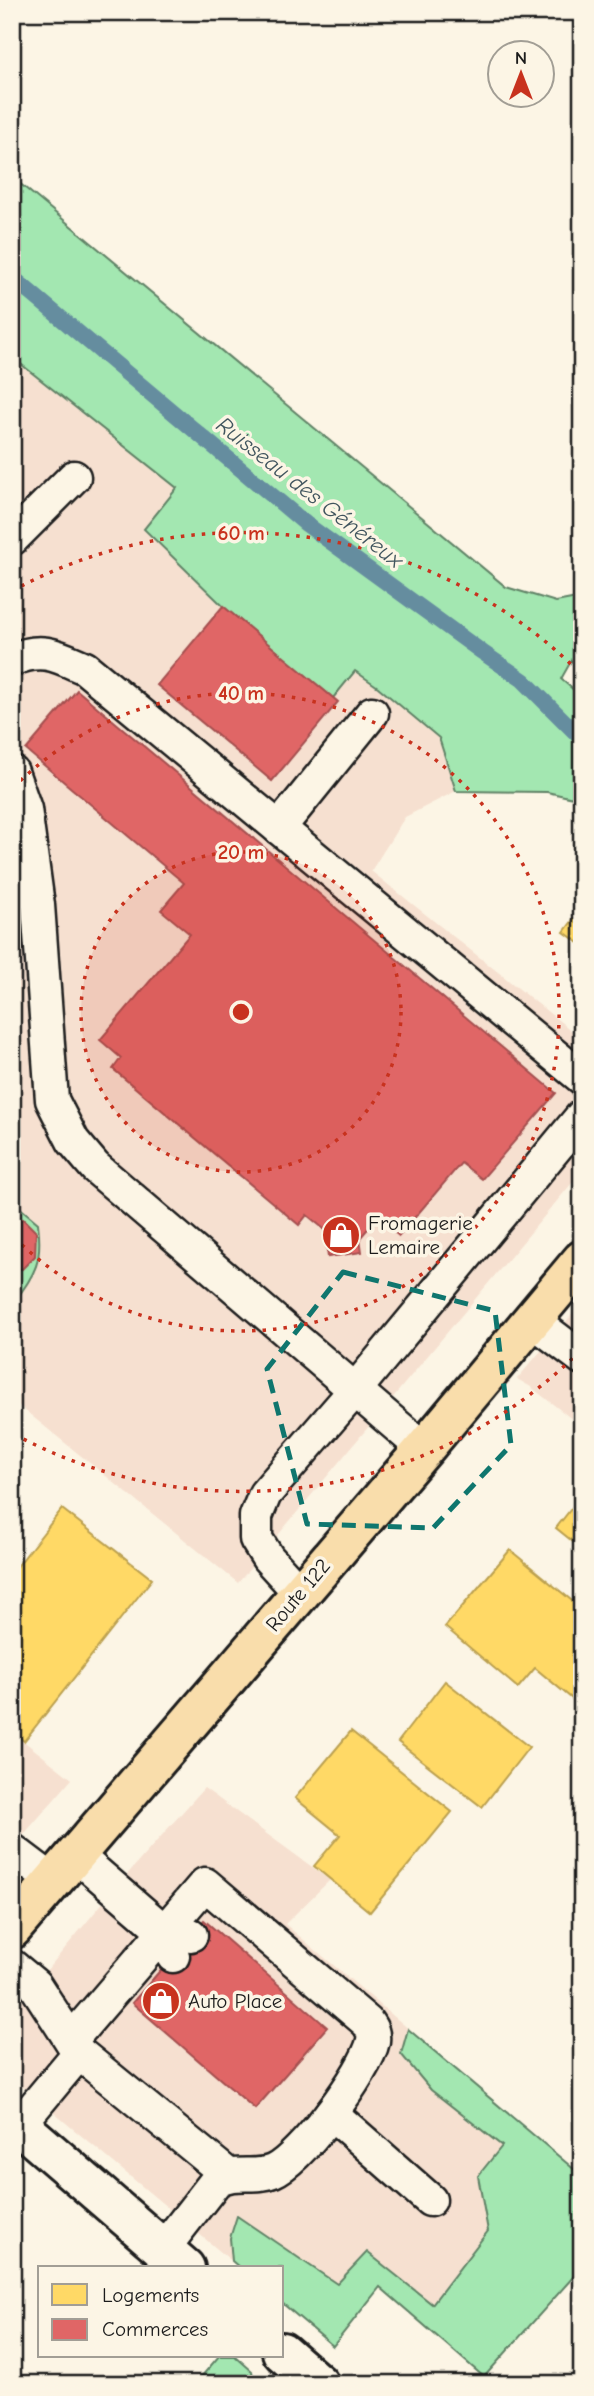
<svg xmlns="http://www.w3.org/2000/svg" width="594" height="2396" font-family="'Comic Neue',sans-serif">
<style>
.built{fill:#f6e0d0}
.green{fill:#a3e7b1;stroke:#608266;stroke-width:2}
.homes{fill:#ffd966;stroke:#bba050;stroke-width:2}
.shops{fill:#e06666;stroke:#a55050;stroke-width:2}
.lines{fill:none;stroke-linecap:round;stroke-linejoin:round}
.stream{stroke:#658d9f;stroke-width:16}
.lane-casing{stroke:#1c1c1c;stroke-width:37}
.secondary-casing{stroke:#1c1c1c;stroke-width:44}
.primary-casing{stroke:#1c1c1c;stroke-width:44}
.lane{stroke:#fcf5e5;stroke-width:32}
.secondary{stroke:#fcf5e5;stroke-width:38}
.primary{stroke:#f9ddab;stroke-width:38}
.marked{fill:none;stroke:#0f766e;stroke-width:5;stroke-dasharray:14 9;stroke-linejoin:round}
.ring{fill:none;stroke:#c8321e;stroke-width:3.5;stroke-dasharray:3.5 7}
.labels{text-anchor:middle;stroke-width:7;stroke-linejoin:round;paint-order:stroke}
.poi-label{font-size:21px;fill:#1c1c1c;stroke:#fcf5e5;text-anchor:start}
.street-label{font-size:21px;fill:#1c1c1c;stroke:#fcf5e5}
.water-label{font-size:23px;font-style:italic;fill:#41555e;stroke:#fcf5e5}
.centre{fill:#c8321e;stroke:#fcf5e5;stroke-width:3.5}
.ring-label{font-size:21px;text-anchor:middle;font-weight:bold;fill:#c8321e;stroke:#fcf5e5;stroke-width:7;stroke-linejoin:round;paint-order:stroke}
</style>
<rect width="100%" height="100%" fill="#fcf5e5"/>
<filter id="ink" filterUnits="userSpaceOnUse"><feTurbulence type="fractalNoise" baseFrequency=".0143" numOctaves="2"/><feDisplacementMap in="SourceGraphic" scale="14" xChannelSelector="R" yChannelSelector="G"/><feConvolveMatrix kernelMatrix="1 2 1 2 8 2 1 2 1" color-interpolation-filters="sRGB"/></filter>
<g filter="url(#ink)">
<g class="built">
<path d="M 69,223 L 506,587 L 556,602 L 582,597 L 582,649 L 570,663 L 542,715 L 547,792 L 456,791 L 405,817 L 371,871 L 582,1039 L 582,1171 L 238,1583 L 12,1400 L 12,287 Z"/>
<path d="M 582,1303 L 582,1427 L 531,1387 L 517,1379 Z"/>
<path d="M 12,1732 L 72,1779 L 12,1848 Z"/>
<path d="M 204,1788 L 330,1880 L 285,1924 L 582,2176 L 582,2267 L 484,2377 L 380,2287 L 333,2346 L 282,2303 L 282,2268 L 240,2268 L 12,2078 L 12,2012 L 115,1888 Z"/>
</g>
<g class="green">
<path d="M 12,177 L 506,587 L 556,602 L 582,597 L 582,649 L 570,663 L 561,679 L 582,697 L 582,800 L 547,792 L 456,791 L 439,738 L 378,687 L 355,671 L 333,698 L 223,606 L 144,529 L 177,488 L 12,357 Z"/>
<path d="M 12,1201 L 38,1223 C 43,1264 35,1273 12,1305 Z"/>
<path d="M 408,2029 L 582,2176 L 582,2267 L 484,2377 L 380,2287 L 333,2346 L 282,2303 L 282,2268 L 240,2268 L 232,2261 L 230,2238 L 237,2216 L 337,2284 L 367,2252 L 432,2304 L 488,2231 L 478,2176 L 502,2146 L 431,2090 L 401,2054 Z"/>
<path d="M 219,2356 L 235,2356 L 252,2371 L 254,2384 L 195,2384 Z"/>
</g>
<g class="homes">
<path d="M 582,908 L 582,945 L 564,932 Z"/>
<path d="M 582,1495 L 582,1549 L 556,1528 Z"/>
<path d="M 62,1509 L 152,1579 L 24,1741 L 12,1732 L 12,1573 Z"/>
<path d="M 510,1550 L 582,1609 L 582,1707 L 535,1668 L 518,1688 L 445,1627 Z"/>
<path d="M 445,1681 L 529,1747 L 482,1807 L 398,1742 Z"/>
<path d="M 351,1731 L 452,1812 L 370,1912 L 314,1866 L 340,1835 L 295,1798 Z"/>
</g>
<g class="shops">
<path d="M 223,606 L 338,702 L 272,781 L 157,685 Z"/>
<path d="M 77,690 L 556,1093 L 482,1179 L 461,1163 L 399,1236 L 377,1218 L 360,1238 L 362,1252 L 328,1257 L 324,1229 L 307,1215 L 299,1225 L 113,1069 L 121,1058 L 100,1040 L 190,934 L 161,910 L 184,883 L 26,750 Z"/>
<path d="M 12,1218 L 23,1219 L 36,1232 L 35,1256 L 22,1269 L 12,1269 Z"/>
<path d="M 204,1920 L 327,2027 L 255,2109 L 132,2003 Z"/>
</g>
<g class="lines">
<path class="stream" d="M 12,277 L 306,524 L 482,652 L 523,680 L 582,739"/>
<defs>
<g id="lane">
<path d="M 12,539 L 74,477"/>
<path d="M 12,660 C 42,646 58,656 85,668 L 582,1078"/>
<path d="M 12,772 L 25,809 L 38,905 L 52,1100 L 73,1141 L 95,1167 L 424,1449"/>
<path d="M 279,828 L 372,713"/>
<path d="M 532,1320 L 582,1358"/>
<path d="M 300,1593 L 268,1558 L 256,1539 L 256,1516 L 265,1494 L 355,1390 L 582,1116"/>
<path d="M 12,1850 L 53,1881"/>
<path d="M 76,1855 L 164,1931"/>
<path d="M 173,1956 L 164,1931 L 191,1935"/>
<path d="M 12,1966 L 35,1985 L 79,2053"/>
<path d="M 71,2040 L 205,1884 L 367,2022 C 372,2029 374,2033 373,2041 C 367,2071 300,2160 273,2171 C 254,2179 235,2169 216,2181 L 163,2249"/>
<path d="M 331,2113 L 430,2200"/>
<path d="M 19,2125 L 79,2053 L 227,2174"/>
</g>
<g id="secondary">
<path d="M 12,2119 L 185,2268"/>
<path d="M 282,2352 L 319,2384"/>
</g>
<path id="primary" d="M 12,1929 L 424,1449 L 582,1260"/>
</defs>
<use href="#lane" class="lane-casing"/>
<use href="#secondary" class="secondary-casing"/>
<use href="#primary" class="primary-casing"/>
<use href="#lane" class="lane"/>
<use href="#secondary" class="secondary"/>
<use href="#primary" class="primary"/>
</g>
</g>
<path class="marked" d="M 343,1272 L 495,1311 L 511,1445 L 433,1528 L 307,1524 L 267,1369 Z"/>
<circle cx="241" cy="1012" r="160" fill="#c8321e" fill-opacity=".12"/>
<g class="ring">
<circle cx="241" cy="1012" r="160"/>
<path d="M13 788A319 319 0 1 1 13 1236"/>
<path d="M580 1351A479 479 0 0 1 12 1433M12 591A479 479 0 0 1 580 673"/>
</g>
<defs>
<symbol id="shop-disc" viewBox="-11 -11 22 22"><circle r="9.5" fill="#c8321e" stroke="#fcf5e5"/><path d="M-5-2.5h2.3a2.7 3.5 0 0 1 5.4 0H5L5.5 6h-11ZM-1.5-2.5h3a1.5 2.3 0 0 0-3 0Z" fill="#fff"/></symbol>
</defs>
<g fill-rule="evenodd">
<use href="#shop-disc" x="319" y="1213" width="44" height="44"/>
<use href="#shop-disc" x="139" y="1979" width="44" height="44"/>
</g>
<g class="labels">
<g class="poi-label">
<text x="368" y="1230">Fromagerie<tspan x="368" dy="24">Lemaire</tspan></text>
<text x="188" y="2008">Auto Place</text>
</g>
<g class="street-label">
<text transform="translate(298 1595) rotate(-50)" y="7">Route 122</text>
</g>
<g class="water-label">
<text transform="translate(310 492) rotate(38)" y="8">Ruisseau des Généreux</text>
</g>
</g>
<circle cx="241" cy="1012" r="10" class="centre"/>
<g class="ring-label">
<text x="241" y="540">60 m</text>
<text x="241" y="700">40 m</text>
<text x="241" y="859">20 m</text>
</g>
<rect width="594" height="2396" fill="none" stroke="#fcf5e5" stroke-width="42"/>
<rect x="21" y="21" width="552" height="2354" fill="none" stroke="#1c1c1c" stroke-width="2.5" filter="url(#ink)"/>
<rect x="38" y="2266" width="245" height="91" fill="#fcf5e5" stroke="#a29e95" stroke-width="2"/>
<rect x="52" y="2284" width="35" height="21" fill="#ffd966" stroke="#a29e95" stroke-width="2"/>
<text x="102" y="2302" font-size="21" fill="#1c1c1c">Logements</text>
<rect x="52" y="2319" width="35" height="21" fill="#e06666" stroke="#a29e95" stroke-width="2"/>
<text x="102" y="2336" font-size="21" fill="#1c1c1c">Commerces</text>
<g transform="translate(521 74)"><circle r="33" fill="#fcf5e5" stroke="#a29e95" stroke-width="2"/>
<path d="M0-5L12 26L0 18L-12 26Z" fill="#c8321e"/>
<text y="-10" font-size="19" font-weight="bold" text-anchor="middle" fill="#1c1c1c">N</text>
</g>
</svg>
